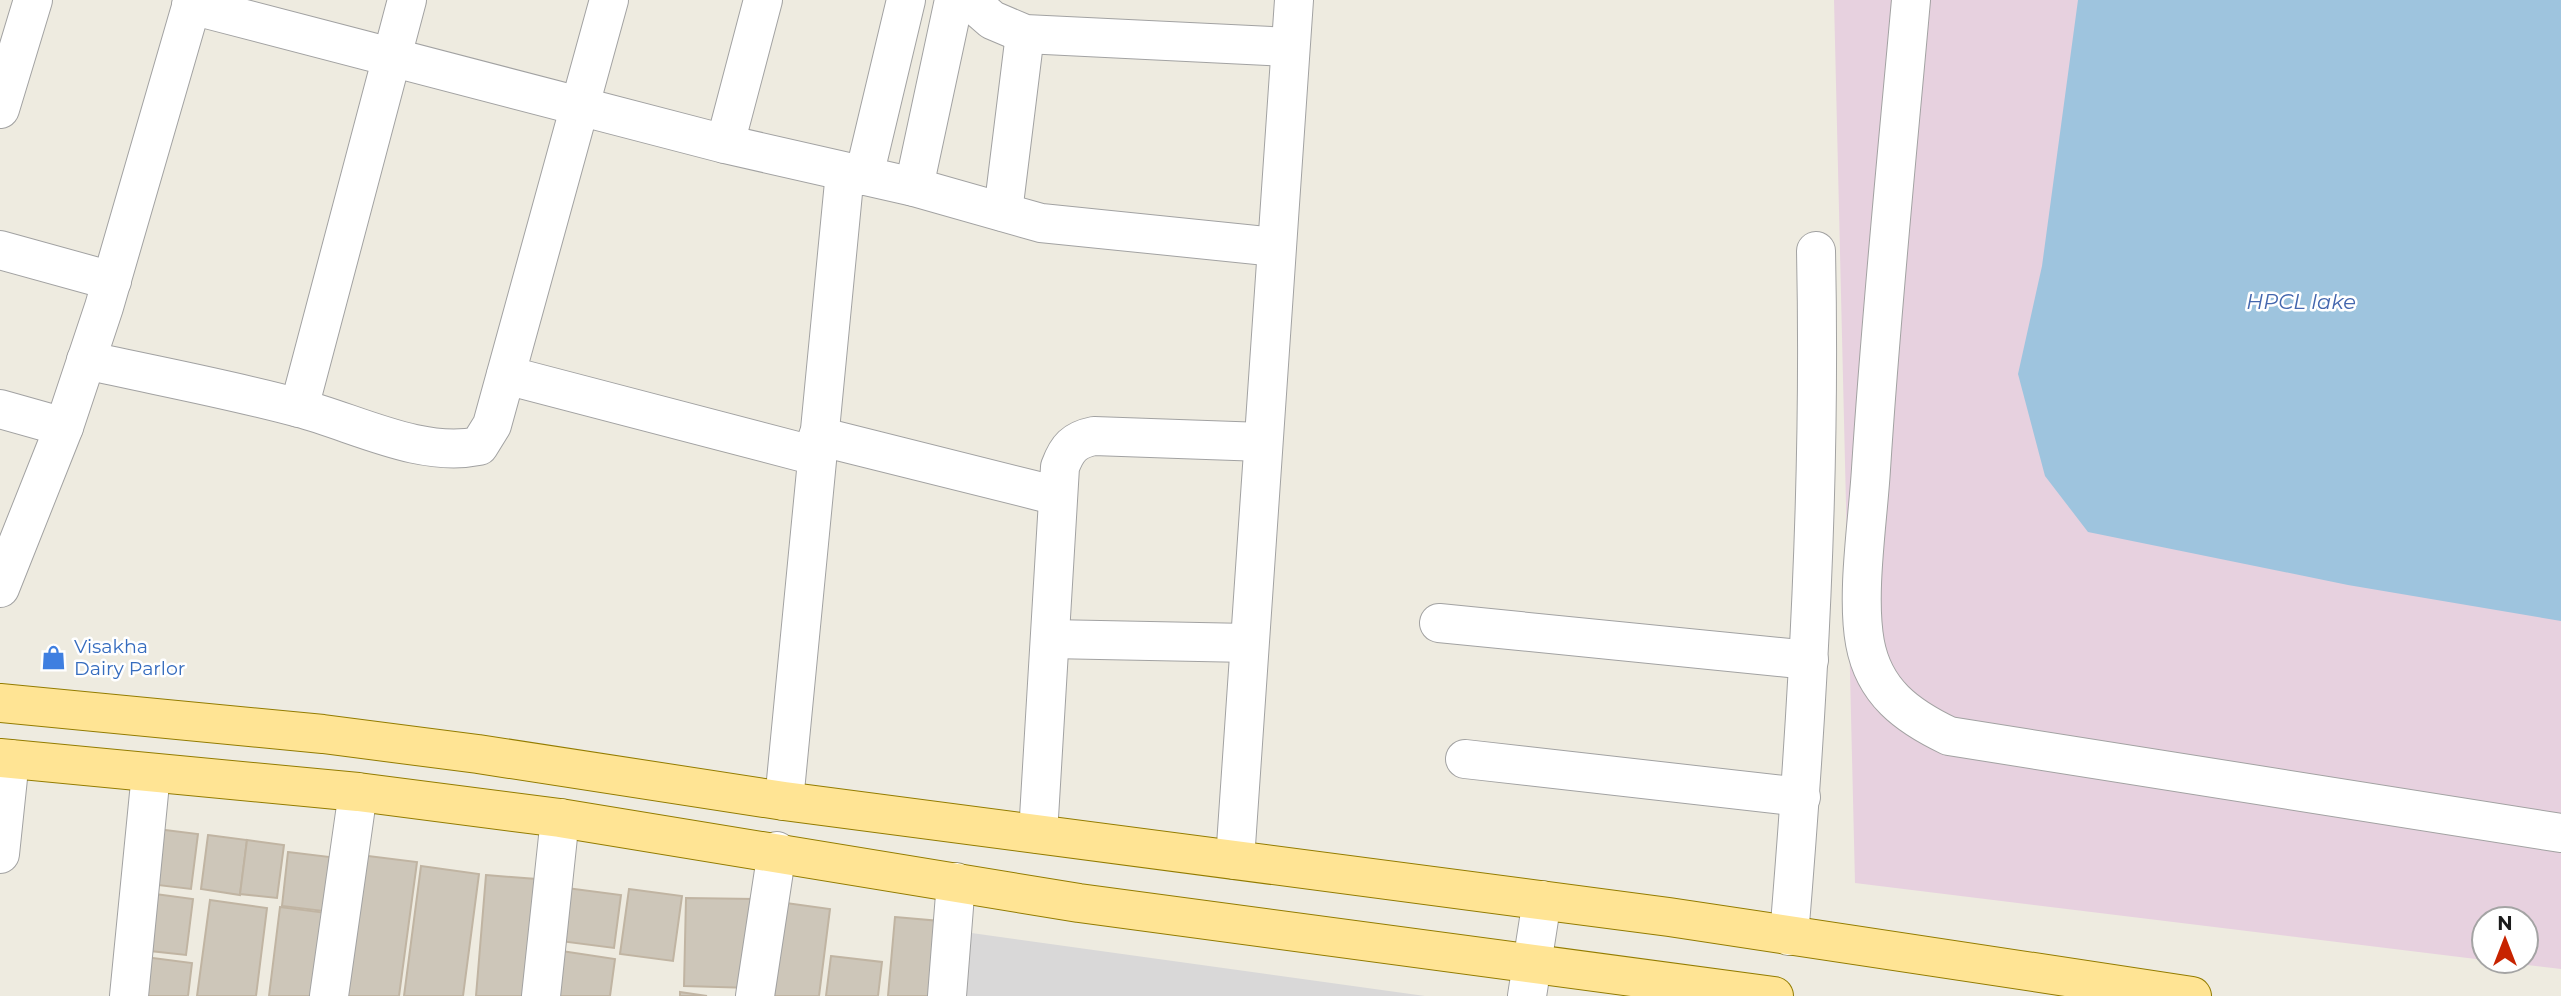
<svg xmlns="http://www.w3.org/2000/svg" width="2561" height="996" font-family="Montserrat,sans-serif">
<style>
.residential{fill:#d9d8d8}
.industrial{fill:#e7d1df}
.water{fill:#9ec4de}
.building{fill:#cdc6b9;stroke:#c0b4a2;stroke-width:2}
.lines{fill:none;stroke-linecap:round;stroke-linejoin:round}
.minor-casing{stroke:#a2a2a2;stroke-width:40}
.major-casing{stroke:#937c00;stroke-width:40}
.minor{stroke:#fff;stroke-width:38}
.major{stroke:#ffe494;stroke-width:38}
.labels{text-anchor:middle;stroke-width:5;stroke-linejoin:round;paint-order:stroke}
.shop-label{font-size:19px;fill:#366cbe;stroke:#fff;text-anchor:start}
.water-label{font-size:21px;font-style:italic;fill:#4467ae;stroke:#fff}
</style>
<rect width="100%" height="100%" fill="#eeebe0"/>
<path class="residential" d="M 943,929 L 1425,996 L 938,996 Z"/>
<path class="industrial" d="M 1834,0 L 2561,0 L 2561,969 L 2493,961 L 2526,961 L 2526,919 L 2484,919 L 2484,960 L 1855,883 Z"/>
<path class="water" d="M 2078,0 L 2561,0 L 2561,621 L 2348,585 L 2088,532 L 2045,476 L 2018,374 L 2042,266 Z"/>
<g class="building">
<path d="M 157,829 L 198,834 L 191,889 L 149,884 Z"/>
<path d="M 208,835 L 247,840 L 240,895 L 201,889 Z"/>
<path d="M 247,840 L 284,845 L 277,898 L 240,894 Z"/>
<path d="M 288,852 L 330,857 L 323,911 L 282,906 Z"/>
<path d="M 360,855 L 417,862 L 399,996 L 342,996 Z"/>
<path d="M 421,866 L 479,874 L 463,996 L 404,996 Z"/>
<path d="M 486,875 L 549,880 L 539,996 L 476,996 Z"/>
<path d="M 559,887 L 621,895 L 614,948 L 552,940 Z"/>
<path d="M 629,889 L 682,896 L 673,961 L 620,954 Z"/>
<path d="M 148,893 L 193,899 L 186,955 L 141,950 Z"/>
<path d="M 686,898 L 755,899 L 752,988 L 684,986 Z"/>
<path d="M 210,900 L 267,908 L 256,996 L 197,996 Z"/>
<path d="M 786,903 L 830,909 L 819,996 L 774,996 Z"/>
<path d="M 280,907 L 327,913 L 316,996 L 269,996 Z"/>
<path d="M 895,917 L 940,921 L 933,996 L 888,996 Z"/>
<path d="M 555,950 L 615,959 L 610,996 L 549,996 Z"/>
<path d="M 831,956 L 882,962 L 878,996 L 826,996 Z"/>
<path d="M 145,957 L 192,963 L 188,996 L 140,996 Z"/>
<path d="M 680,992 L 707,996 L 680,996 Z"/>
</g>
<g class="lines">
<defs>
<g id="minor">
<path d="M 969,0 L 992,20 L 1025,34 L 1290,47"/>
<path d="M 1911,0 C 1897,156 1881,312 1871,469 C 1868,520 1856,594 1865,643 C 1874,692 1907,716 1949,736 L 2561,833"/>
<path d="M 191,5 L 725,144 L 914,187 L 1041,223 L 1276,247"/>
<path d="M 0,109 L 33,0"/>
<path d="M 725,144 L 763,0"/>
<path d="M 864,176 L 906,0"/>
<path d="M 914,187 L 954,0"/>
<path d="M 1003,212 L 1025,34"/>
<path d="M 0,250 L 112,281"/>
<path d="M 86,360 C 157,376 229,389 299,408 C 356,423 420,458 479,446 L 492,425 L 609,0"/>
<path d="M 506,375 L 816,456"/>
<path d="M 299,408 L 407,0"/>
<path d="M 0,409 L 64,427"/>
<path d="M 818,436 L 1058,496"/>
<path d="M 0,588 L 64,427 L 104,307 L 193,0"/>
<path d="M 1439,623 L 1809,660"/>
<path d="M 1050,639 L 1249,643"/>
<path d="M 1465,759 L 1801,797"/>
<path d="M 784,801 L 845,172"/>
<path d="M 1038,834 L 1060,467 C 1067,448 1074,440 1094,436 L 1263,442"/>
<path d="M 0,854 L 10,759"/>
<path d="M 1235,860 L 1294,0"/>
<path d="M 1789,936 C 1808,708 1821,480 1816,251"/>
<path d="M 129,996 L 151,773"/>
<path d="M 329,996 L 358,792"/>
<path d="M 541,996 L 560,818"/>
<path d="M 755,996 L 777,851"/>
<path d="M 947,996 L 956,882"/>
<path d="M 1527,996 L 1542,900"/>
</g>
<g id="major">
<path d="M 0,703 L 323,734 L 478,754 L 784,801 L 1669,917 L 2192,996"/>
<path d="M 0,758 L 358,792 L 560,818 L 1079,903 L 1774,996"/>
</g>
</defs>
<use href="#minor" class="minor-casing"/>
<use href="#major" class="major-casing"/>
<use href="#minor" class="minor"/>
<use href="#major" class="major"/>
</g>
<defs>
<symbol id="shop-bare" viewBox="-9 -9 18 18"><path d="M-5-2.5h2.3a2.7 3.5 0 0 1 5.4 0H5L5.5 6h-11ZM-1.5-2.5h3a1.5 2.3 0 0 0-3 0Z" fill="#3f7fe0" stroke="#fff" stroke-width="2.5" paint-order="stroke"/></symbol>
</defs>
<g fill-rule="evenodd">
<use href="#shop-bare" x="36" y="640" width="35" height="35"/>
</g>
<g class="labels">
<g class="shop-label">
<text x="74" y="653">Visakha<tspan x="74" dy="22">Dairy Parlor</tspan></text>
</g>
<g class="water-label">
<text x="2301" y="309">HPCL lake</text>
</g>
</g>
<g transform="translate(2505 940)"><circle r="33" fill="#ffffff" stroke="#a4a4a4" stroke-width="2"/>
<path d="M0-5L12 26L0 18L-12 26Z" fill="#c72300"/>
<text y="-10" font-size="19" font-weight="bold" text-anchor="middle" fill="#1b1b1b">N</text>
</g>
</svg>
